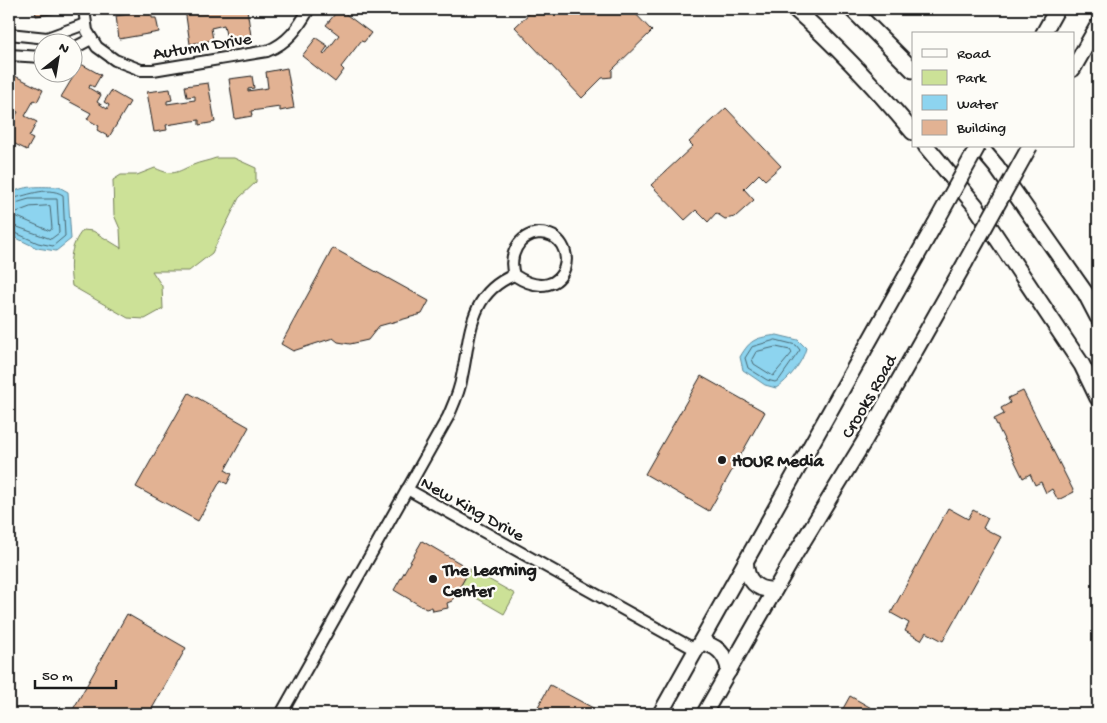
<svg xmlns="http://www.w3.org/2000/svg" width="1107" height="723" font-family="'Gochi Hand',sans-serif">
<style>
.green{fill:#cce197;stroke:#747e5a}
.water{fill:#8dd4ef;stroke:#608a9b}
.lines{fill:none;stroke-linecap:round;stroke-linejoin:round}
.shore{stroke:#496670;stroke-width:1}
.building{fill:#e2b293;stroke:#1c1c1c}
.minor-casing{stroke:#1c1c1c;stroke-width:14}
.major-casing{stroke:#1c1c1c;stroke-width:18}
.highway-casing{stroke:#1c1c1c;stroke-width:19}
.minor{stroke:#fdfcf7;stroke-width:10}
.major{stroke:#fdfcf7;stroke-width:14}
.highway{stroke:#fdfcf7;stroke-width:15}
.major-bridge-casing{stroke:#1c1c1c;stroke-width:18;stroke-linecap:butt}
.major-bridge{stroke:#fdfcf7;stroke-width:14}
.poi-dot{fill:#1c1c1c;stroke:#fdfcf7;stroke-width:2}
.labels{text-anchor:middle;stroke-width:4.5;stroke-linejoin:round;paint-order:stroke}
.street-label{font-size:18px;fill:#1c1c1c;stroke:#fdfcf7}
.poi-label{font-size:18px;font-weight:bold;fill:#1c1c1c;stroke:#fdfcf7;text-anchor:start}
</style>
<rect width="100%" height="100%" fill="#fdfcf7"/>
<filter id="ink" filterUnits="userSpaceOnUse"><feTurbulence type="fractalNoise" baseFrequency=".02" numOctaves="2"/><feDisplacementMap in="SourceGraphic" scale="10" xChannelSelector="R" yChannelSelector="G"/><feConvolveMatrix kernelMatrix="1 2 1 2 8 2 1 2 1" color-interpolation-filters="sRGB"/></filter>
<g filter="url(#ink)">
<g class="green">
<path d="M 216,158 L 234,158 L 256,168 L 256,182 L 239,198 L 212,253 L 189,271 L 152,271 L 162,286 L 163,309 L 145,319 L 128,318 L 72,286 C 69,265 69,246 83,230 L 93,231 L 121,248 L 120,229 L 114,215 L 113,180 L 121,175 L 137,175 L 155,168 C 174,177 176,172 193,165 C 200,162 208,161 216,158 Z"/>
<path d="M 470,569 L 515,594 L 504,614 L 459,588 Z"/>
</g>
<g class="water">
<path d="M 59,187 L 68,192 L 71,239 L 56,251 L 37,248 L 10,235 L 9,196 C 19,184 44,187 59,187 Z"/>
<path d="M 777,335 L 798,340 L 806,348 C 803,362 788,381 776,388 L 765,385 L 743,370 L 740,357 C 751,338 757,338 777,335 Z"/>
</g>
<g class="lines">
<g class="shore">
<path d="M 9,199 C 25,197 46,185 63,195 L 65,236 L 53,246 L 38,243 L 9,230"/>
<path d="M 9,205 L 29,199 L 57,199 L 59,233 L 51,239 L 9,224"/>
<path d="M 50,206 L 52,228 L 50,231 L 13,215 L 14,213 L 30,207 Z"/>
<path d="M 776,340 L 796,345 L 800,350 L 779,380 L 775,382 L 767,380 L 748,368 L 745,358 L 752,347 Z"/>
<path d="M 776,347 L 790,350 L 792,353 L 773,376 L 754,364 L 752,359 L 756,352 Z"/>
</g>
</g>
<g class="building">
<path d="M 35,9 L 58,9 L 59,13 L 36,16 Z"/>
<path d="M 128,9 L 151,9 L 152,18 L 156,18 L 159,32 L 119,39 L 116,16 L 129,14 Z"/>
<path d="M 185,9 L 247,9 L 251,36 L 227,40 L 224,25 L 211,28 L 213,40 L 190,44 Z"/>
<path d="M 339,9 L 371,33 L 364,42 L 361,41 L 341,67 L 344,70 L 335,82 L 302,56 L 316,38 L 328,46 L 323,53 L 324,55 L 339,35 L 326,25 Z"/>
<path d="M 534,9 L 631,9 L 652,31 L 612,70 L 612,77 L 602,78 L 582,98 L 515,27 Z"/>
<path d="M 81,64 L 101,75 L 94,87 L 90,85 L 89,88 L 101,95 L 97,102 L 107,109 L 109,105 L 104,102 L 111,91 L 130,102 L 109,137 L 97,130 L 99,126 L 87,119 L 91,113 L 61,97 Z"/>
<path d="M 287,68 L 294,108 L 280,111 L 280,107 L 251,111 L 252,116 L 235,119 L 229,79 L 252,76 L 254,88 L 248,89 L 248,91 L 268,88 L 266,72 Z"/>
<path d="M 9,73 L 43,90 L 37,102 L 34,100 L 25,116 L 37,122 L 29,137 L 33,139 L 27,150 L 9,141 L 9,115 L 13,117 L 12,122 L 18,112 L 9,107 L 14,95 L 10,93 L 9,95 Z"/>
<path d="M 208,83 L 215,122 L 199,125 L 199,120 L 166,125 L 167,130 L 154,132 L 147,92 L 170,89 L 172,100 L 167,101 L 167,104 L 195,100 L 195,96 L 187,97 L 185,86 Z"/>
<path d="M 726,108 L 781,166 L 765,180 L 759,174 L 744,189 L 754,200 L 735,217 L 725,219 L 716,213 L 708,222 L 696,210 L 685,220 L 651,185 L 693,146 L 689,142 Z"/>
<path d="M 333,248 L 429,301 L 422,314 L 379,326 L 368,340 L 350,344 L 338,342 L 333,338 L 293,351 L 281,344 Z"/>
<path d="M 701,376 L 765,412 L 709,511 L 645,474 Z"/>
<path d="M 1023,391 L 1074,492 L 1058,500 L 1052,489 L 1046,493 L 1041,482 L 1035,485 L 1030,474 L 1023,478 L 994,419 L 1004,414 L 1001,408 L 1010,403 L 1008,398 Z"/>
<path d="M 189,393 L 249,427 L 225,470 L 232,474 L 227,484 L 221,480 L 198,521 L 136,487 Z"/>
<path d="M 948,508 L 968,519 L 973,510 L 988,518 L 983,528 L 1001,537 L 943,641 L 926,632 L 921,640 L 905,631 L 909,623 L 891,613 Z"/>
<path d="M 422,541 L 470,569 L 452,601 L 447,603 L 448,608 L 433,611 L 432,607 L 426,609 L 394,590 Z"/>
<path d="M 127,614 L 186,648 L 149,714 L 73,714 L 71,713 Z"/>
<path d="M 550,685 L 595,709 L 592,714 L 534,714 Z"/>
<path d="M 850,696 L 882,714 L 840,714 Z"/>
</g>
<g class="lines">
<defs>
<g id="minor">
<path d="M 84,9 L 87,31 L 97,47 L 115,60 L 141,70 L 153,70 L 267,51 C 288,43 298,28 309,9"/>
<path d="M 9,34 L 47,38 L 85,24"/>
<path d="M 72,49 L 91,39"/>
<path d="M 9,55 L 42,57"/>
<path d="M 539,233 C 584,234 570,312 514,275 C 508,256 518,235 539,233 Z"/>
<path d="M 407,489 L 696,650"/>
<path d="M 281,714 L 448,417 C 454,403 460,391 462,376 C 471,335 468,294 514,275"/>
</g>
<g id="major">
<path d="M 1043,34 L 1057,9"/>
<path d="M 1073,69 L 1098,25"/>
<path d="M 746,562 C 746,580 757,592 775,589"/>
<path d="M 700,643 C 717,644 726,655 729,671"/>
<path d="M 660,714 L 935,224"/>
<path d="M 704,714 L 796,553 L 865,440 L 965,263"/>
</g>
<g id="highway">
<path d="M 795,9 C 838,47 876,88 913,132"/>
<path d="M 852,9 L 913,70"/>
<path d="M 926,146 L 975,205 L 1082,365 L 1098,398"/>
<path d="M 979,146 L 996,166 L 1086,294 L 1098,317"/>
</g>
</defs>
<use href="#minor" class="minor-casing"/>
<use href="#major" class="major-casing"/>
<use href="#highway" class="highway-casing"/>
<use href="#minor" class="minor"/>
<use href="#major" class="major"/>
<use href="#highway" class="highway"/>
<defs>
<g id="major-bridge">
<path d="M 935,224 L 978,146"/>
<path d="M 965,263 L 1030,146"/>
</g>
</defs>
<use href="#major-bridge" class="major-bridge-casing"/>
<use href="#major-bridge" class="major-bridge"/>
</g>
</g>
<g class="poi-dot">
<circle cx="722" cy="460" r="5"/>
<circle cx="433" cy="579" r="5"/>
</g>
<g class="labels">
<g class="street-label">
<text transform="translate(202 45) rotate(-9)" y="6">Autumn Drive</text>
<text transform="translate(868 396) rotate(-60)" y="6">Crooks Road</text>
<text transform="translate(473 508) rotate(29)" y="6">New King Drive</text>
</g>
<g class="poi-label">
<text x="732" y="466">HOUR Media</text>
<text x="443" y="575">The Learning<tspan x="443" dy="21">Center</tspan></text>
</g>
</g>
<rect width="1107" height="723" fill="none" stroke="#fdfcf7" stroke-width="30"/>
<rect x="15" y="15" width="1077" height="693" fill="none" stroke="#1c1c1c" stroke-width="2" filter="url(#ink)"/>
<rect x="912" y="32" width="162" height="115" fill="#fdfcf7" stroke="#a3a29f"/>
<rect x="922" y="49" width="25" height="8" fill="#fdfcf7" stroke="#a3a29f"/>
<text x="957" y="58" font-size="15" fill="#1c1c1c">Road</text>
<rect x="922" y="70" width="25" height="15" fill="#cce197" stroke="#a3a29f"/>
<text x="957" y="82" font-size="15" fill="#1c1c1c">Park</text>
<rect x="922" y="95" width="25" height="15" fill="#8dd4ef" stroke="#a3a29f"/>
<text x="957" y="108" font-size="15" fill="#1c1c1c">Water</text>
<rect x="922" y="120" width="25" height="15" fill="#e2b293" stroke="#a3a29f"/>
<text x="957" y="132" font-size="15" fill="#1c1c1c">Building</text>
<g transform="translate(58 58) rotate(31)"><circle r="24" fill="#fdfcf7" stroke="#a3a29f"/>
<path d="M0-4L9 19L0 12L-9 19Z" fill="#1c1c1c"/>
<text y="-8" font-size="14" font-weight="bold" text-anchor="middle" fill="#1c1c1c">N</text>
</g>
<path d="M35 680v8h81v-8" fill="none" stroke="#1c1c1c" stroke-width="2.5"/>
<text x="42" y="680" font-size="15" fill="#1c1c1c" stroke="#fdfcf7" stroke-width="4" paint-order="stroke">50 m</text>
</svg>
